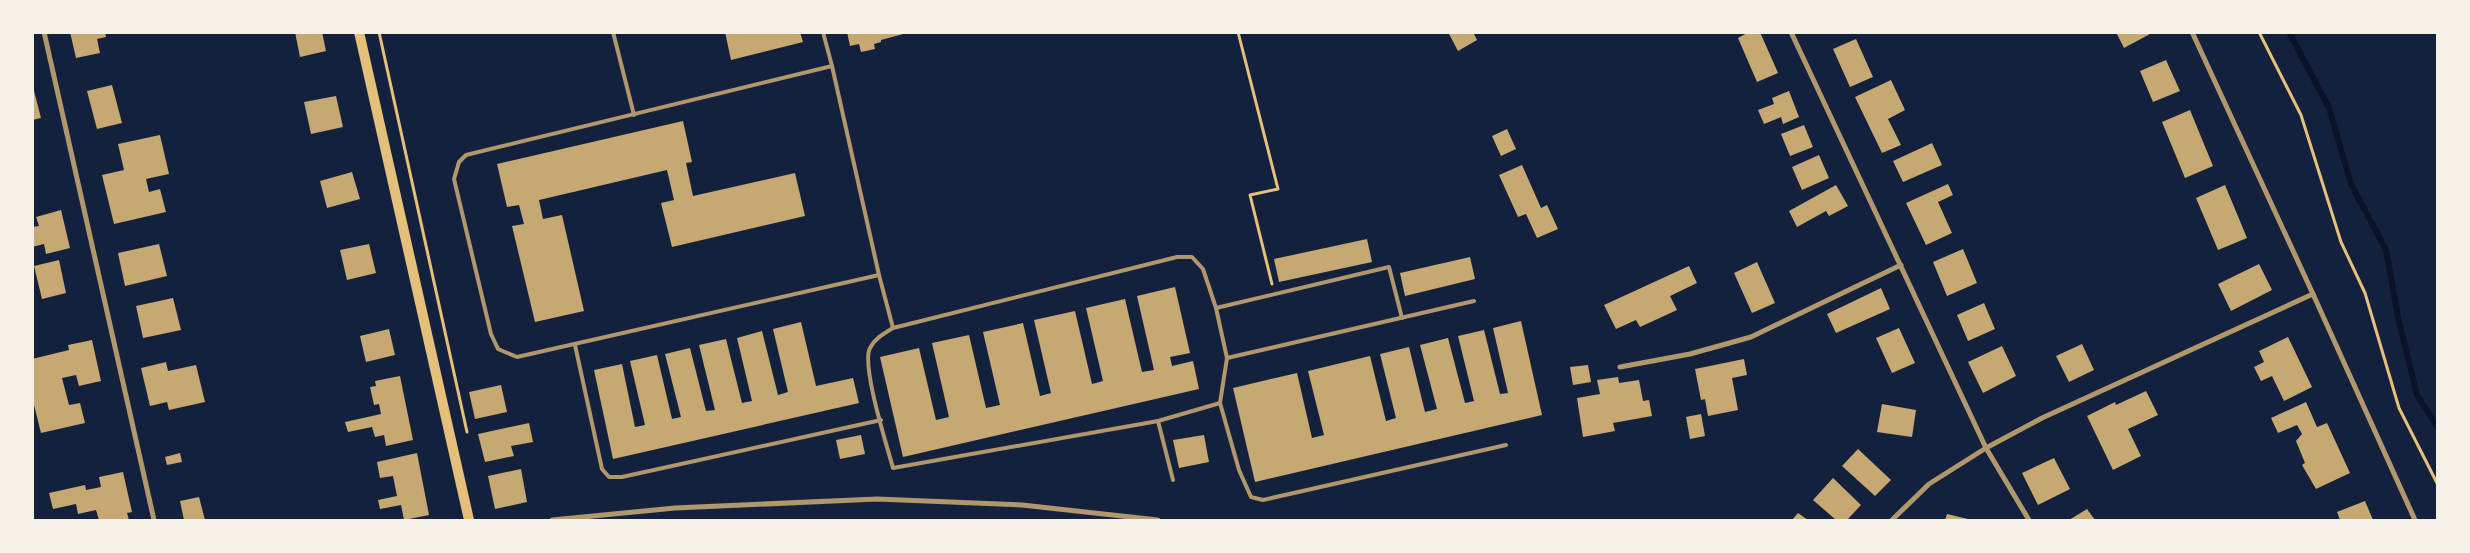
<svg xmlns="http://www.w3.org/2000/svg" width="2470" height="553" font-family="Poppins,sans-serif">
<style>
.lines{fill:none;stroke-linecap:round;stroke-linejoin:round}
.stream{stroke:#0b132b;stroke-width:6}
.building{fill:#c6a872}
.path{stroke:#e5c07b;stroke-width:3}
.service{stroke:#b1986c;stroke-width:4}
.minor{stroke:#b1986c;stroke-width:5}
.secondary{stroke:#e5c07b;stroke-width:10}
</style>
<rect width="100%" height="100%" fill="#14213d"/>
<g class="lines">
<path class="stream" d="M 2289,32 L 2329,108 L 2351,184 L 2386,250 L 2398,317 L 2417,395 L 2438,428"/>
</g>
<g class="building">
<path d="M 70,32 L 105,32 L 106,37 L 97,39 L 100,53 L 76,58 Z"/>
<path d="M 295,32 L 322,32 L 326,51 L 300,57 Z"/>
<path d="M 725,32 L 800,32 L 803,42 L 731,60 Z"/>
<path d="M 847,32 L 907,32 L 907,33 L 881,40 L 881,42 L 874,44 L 875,49 L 861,52 L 859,44 L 850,46 Z"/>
<path d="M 1448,32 L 1473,32 L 1477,40 L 1458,51 Z"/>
<path d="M 1749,32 L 1760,32 L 1778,73 L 1757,82 L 1738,38 Z"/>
<path d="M 2116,32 L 2149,32 L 2150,34 L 2124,48 Z"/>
<path d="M 1856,39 L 1873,77 L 1850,87 L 1833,49 Z"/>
<path d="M 2166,60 L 2180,91 L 2153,102 L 2140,71 Z"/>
<path d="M 1891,80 L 1905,110 L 1888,119 L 1901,145 L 1882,153 L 1855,97 Z"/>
<path d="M 32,83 L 41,118 L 32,120 Z"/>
<path d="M 112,85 L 122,123 L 97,129 L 87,91 Z"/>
<path d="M 1789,91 L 1799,117 L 1783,124 L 1781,117 L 1764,124 L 1758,110 L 1774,104 L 1772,98 Z"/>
<path d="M 336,96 L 343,127 L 311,134 L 304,102 Z"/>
<path d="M 2190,110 L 2213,166 L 2185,178 L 2162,122 Z"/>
<path d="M 683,121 L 692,162 L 686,163 L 693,196 L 795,173 L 805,216 L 672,247 L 661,203 L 674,200 L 667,170 L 539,200 L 543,219 L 562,215 L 584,311 L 535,322 L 512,226 L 524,224 L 519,205 L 507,207 L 497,164 Z"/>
<path d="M 1804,125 L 1813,147 L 1790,156 L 1781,134 Z"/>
<path d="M 1507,129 L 1516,149 L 1501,156 L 1492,136 Z"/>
<path d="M 160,135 L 169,174 L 146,179 L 149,192 L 160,189 L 166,212 L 114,224 L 102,175 L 124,170 L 118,144 Z"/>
<path d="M 1932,143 L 1942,165 L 1903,182 L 1893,161 Z"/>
<path d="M 1819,155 L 1829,178 L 1802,190 L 1792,167 Z"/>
<path d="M 1522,165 L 1541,208 L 1547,205 L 1558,229 L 1537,238 L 1526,214 L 1518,217 L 1499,175 Z"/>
<path d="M 352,172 L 360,199 L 327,208 L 320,181 Z"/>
<path d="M 1948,184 L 1953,195 L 1938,202 L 1952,233 L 1926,245 L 1906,203 Z"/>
<path d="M 1836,185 L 1848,206 L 1829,216 L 1826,211 L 1797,227 L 1789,211 Z"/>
<path d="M 2225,185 L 2247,238 L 2218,250 L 2196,198 Z"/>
<path d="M 61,210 L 70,248 L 46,254 L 44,244 L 32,247 L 32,227 L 39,226 L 36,217 Z"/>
<path d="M 1367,239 L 1372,262 L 1279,282 L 1274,259 Z"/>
<path d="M 159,244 L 167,276 L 125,286 L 118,253 Z"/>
<path d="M 369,244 L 376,273 L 347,280 L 340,250 Z"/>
<path d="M 1963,249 L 1977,283 L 1947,296 L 1933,262 Z"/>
<path d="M 1470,257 L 1475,279 L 1405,296 L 1400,273 Z"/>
<path d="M 59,260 L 66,293 L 42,299 L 34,266 Z"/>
<path d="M 1757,262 L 1775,303 L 1752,313 L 1734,273 Z"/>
<path d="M 2259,264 L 2272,290 L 2231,311 L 2218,284 Z"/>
<path d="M 1689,266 L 1697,283 L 1670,296 L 1677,310 L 1640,327 L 1636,320 L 1616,329 L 1604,305 Z"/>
<path d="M 1175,287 L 1190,353 L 1170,357 L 1172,366 L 1193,361 L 1199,389 L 903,457 L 880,357 L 919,348 L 936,420 L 949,417 L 932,343 L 969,335 L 986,408 L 1000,405 L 983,332 L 1023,323 L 1040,396 L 1051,393 L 1034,320 L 1075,311 L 1092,384 L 1103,381 L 1086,308 L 1125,299 L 1142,372 L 1154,370 L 1137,296 Z"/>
<path d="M 1881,288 L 1890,309 L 1836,333 L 1827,314 Z"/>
<path d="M 173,298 L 181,330 L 143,338 L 136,306 Z"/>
<path d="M 1984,303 L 1995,329 L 1968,341 L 1957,315 Z"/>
<path d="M 1521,321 L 1542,415 L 1255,482 L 1233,388 L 1297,373 L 1312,438 L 1324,435 L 1308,371 L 1370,356 L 1386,421 L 1396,418 L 1380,354 L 1409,347 L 1425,412 L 1437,409 L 1420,345 L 1448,338 L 1465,403 L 1474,401 L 1458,336 L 1484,330 L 1500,394 L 1508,393 L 1493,328 Z"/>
<path d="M 801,322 L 816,386 L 853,378 L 859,403 L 613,459 L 594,370 L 622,364 L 635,427 L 645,425 L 630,361 L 657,355 L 672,419 L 681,417 L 665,354 L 690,348 L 706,411 L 715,410 L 699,345 L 726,339 L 742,403 L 752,401 L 737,338 L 762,331 L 778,395 L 788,392 L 773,329 Z"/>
<path d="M 1899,328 L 1915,363 L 1892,373 L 1876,338 Z"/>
<path d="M 389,329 L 395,355 L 366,362 L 360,336 Z"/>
<path d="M 2288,337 L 2312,387 L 2284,401 L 2272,376 L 2261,381 L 2254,367 L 2264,362 L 2259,351 Z"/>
<path d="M 92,340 L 101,381 L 79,386 L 76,375 L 62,378 L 69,405 L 80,403 L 85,423 L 41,433 L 32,397 L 32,359 L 69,350 L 68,345 Z"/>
<path d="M 2082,344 L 2094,370 L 2069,382 L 2056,356 Z"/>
<path d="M 2002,346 L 2016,376 L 1983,393 L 1968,362 Z"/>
<path d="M 1744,359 L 1747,375 L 1732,378 L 1738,410 L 1708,416 L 1705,399 L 1701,400 L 1695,369 Z"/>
<path d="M 166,362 L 168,371 L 196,365 L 205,402 L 169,410 L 167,402 L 150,406 L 141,368 Z"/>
<path d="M 1588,365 L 1591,382 L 1573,385 L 1570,367 Z"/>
<path d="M 400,376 L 413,440 L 386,446 L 384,435 L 375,437 L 372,427 L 348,432 L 345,422 L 381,414 L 379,404 L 374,405 L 370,387 L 376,386 L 375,381 Z"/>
<path d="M 1618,377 L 1619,383 L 1639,380 L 1643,401 L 1649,400 L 1652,416 L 1613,423 L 1615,431 L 1583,437 L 1577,398 L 1600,394 L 1597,380 Z"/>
<path d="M 501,385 L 507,412 L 475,419 L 469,392 Z"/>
<path d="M 2146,391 L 2158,415 L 2128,429 L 2141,456 L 2113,470 L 2087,416 L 2115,402 L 2116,405 Z"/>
<path d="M 2306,402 L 2317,427 L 2327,423 L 2350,473 L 2316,489 L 2302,465 L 2305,463 L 2296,441 L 2302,434 L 2297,425 L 2278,433 L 2271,418 Z"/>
<path d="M 1882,404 L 1916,410 L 1912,437 L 1877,432 Z"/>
<path d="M 1701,414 L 1705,436 L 1690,439 L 1686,417 Z"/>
<path d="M 529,423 L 533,442 L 511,446 L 514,456 L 485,462 L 478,434 Z"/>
<path d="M 861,435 L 865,454 L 840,459 L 836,440 Z"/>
<path d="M 1204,435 L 1209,462 L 1179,468 L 1173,440 Z"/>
<path d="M 1858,449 L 1891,480 L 1875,496 L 1842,466 Z"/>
<path d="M 180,453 L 182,462 L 167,465 L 165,457 Z"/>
<path d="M 417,453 L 429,515 L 404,520 L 401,505 L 380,509 L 378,500 L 397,496 L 393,476 L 380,478 L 377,462 Z"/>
<path d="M 2054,458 L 2070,489 L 2038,505 L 2022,473 Z"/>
<path d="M 521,469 L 527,502 L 495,509 L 488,476 Z"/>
<path d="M 123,472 L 132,512 L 127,513 L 129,520 L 99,520 L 96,510 L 78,514 L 76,504 L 53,509 L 49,493 L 85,485 L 86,490 L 101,487 L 99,477 Z"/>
<path d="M 1833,478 L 1861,505 L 1847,520 L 1836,520 L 1813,500 Z"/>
<path d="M 199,497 L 205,520 L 184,520 L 180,501 Z"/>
<path d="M 2365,501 L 2373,520 L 2340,520 L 2337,512 Z"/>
<path d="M 2087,509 L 2095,520 L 2069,520 Z"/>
<path d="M 1798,513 L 1808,520 L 1792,520 Z"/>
<path d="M 1947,514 L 1972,520 L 1945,520 Z"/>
</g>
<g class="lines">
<g class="path">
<path d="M 379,32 L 467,432"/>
<path d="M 1238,32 L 1278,189 L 1250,195 L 1272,284"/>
<path d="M 2259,32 L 2301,115 L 2341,242 L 2365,293 L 2399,408 L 2438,485"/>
</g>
<g class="service">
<path d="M 613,32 L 634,115"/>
<path d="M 823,32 L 832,66"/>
<path d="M 832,66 L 879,275 L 517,357 L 498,349 L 491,334 L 454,179 L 459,162 L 466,155 Z"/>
<path d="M 879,275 L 893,328 C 885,333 875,338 870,348 C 861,365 887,446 893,468 L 1158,421 L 1220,403 L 1227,358 L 1216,308 L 1203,269 L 1192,257 L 1177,257 L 893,328"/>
<path d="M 1216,308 L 1389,267 L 1402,318"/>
<path d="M 575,345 L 602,469 L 609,477 L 622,477 L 881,420"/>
<path d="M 1227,358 L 1474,301"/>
<path d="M 1220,403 L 1239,470 L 1251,497 L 1263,500 L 1506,445"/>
<path d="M 1158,421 L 1173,480"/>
</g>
<g class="minor">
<path d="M 44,32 L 154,520"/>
<path d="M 1791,32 L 1986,448 L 2029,520"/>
<path d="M 2192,32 L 2313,294 L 2415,520"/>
<path d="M 1620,367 L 1690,354 L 1751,337 L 1901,265"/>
<path d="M 552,520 L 675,508 L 877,499 L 1022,505 L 1158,520"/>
<path d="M 1892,520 L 1929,484 L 1986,448 L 2042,418 L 2313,294"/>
</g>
<path class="secondary" d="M 359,32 L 469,520"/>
</g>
<rect width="2470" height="553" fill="none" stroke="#f6f1e7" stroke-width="68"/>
</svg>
